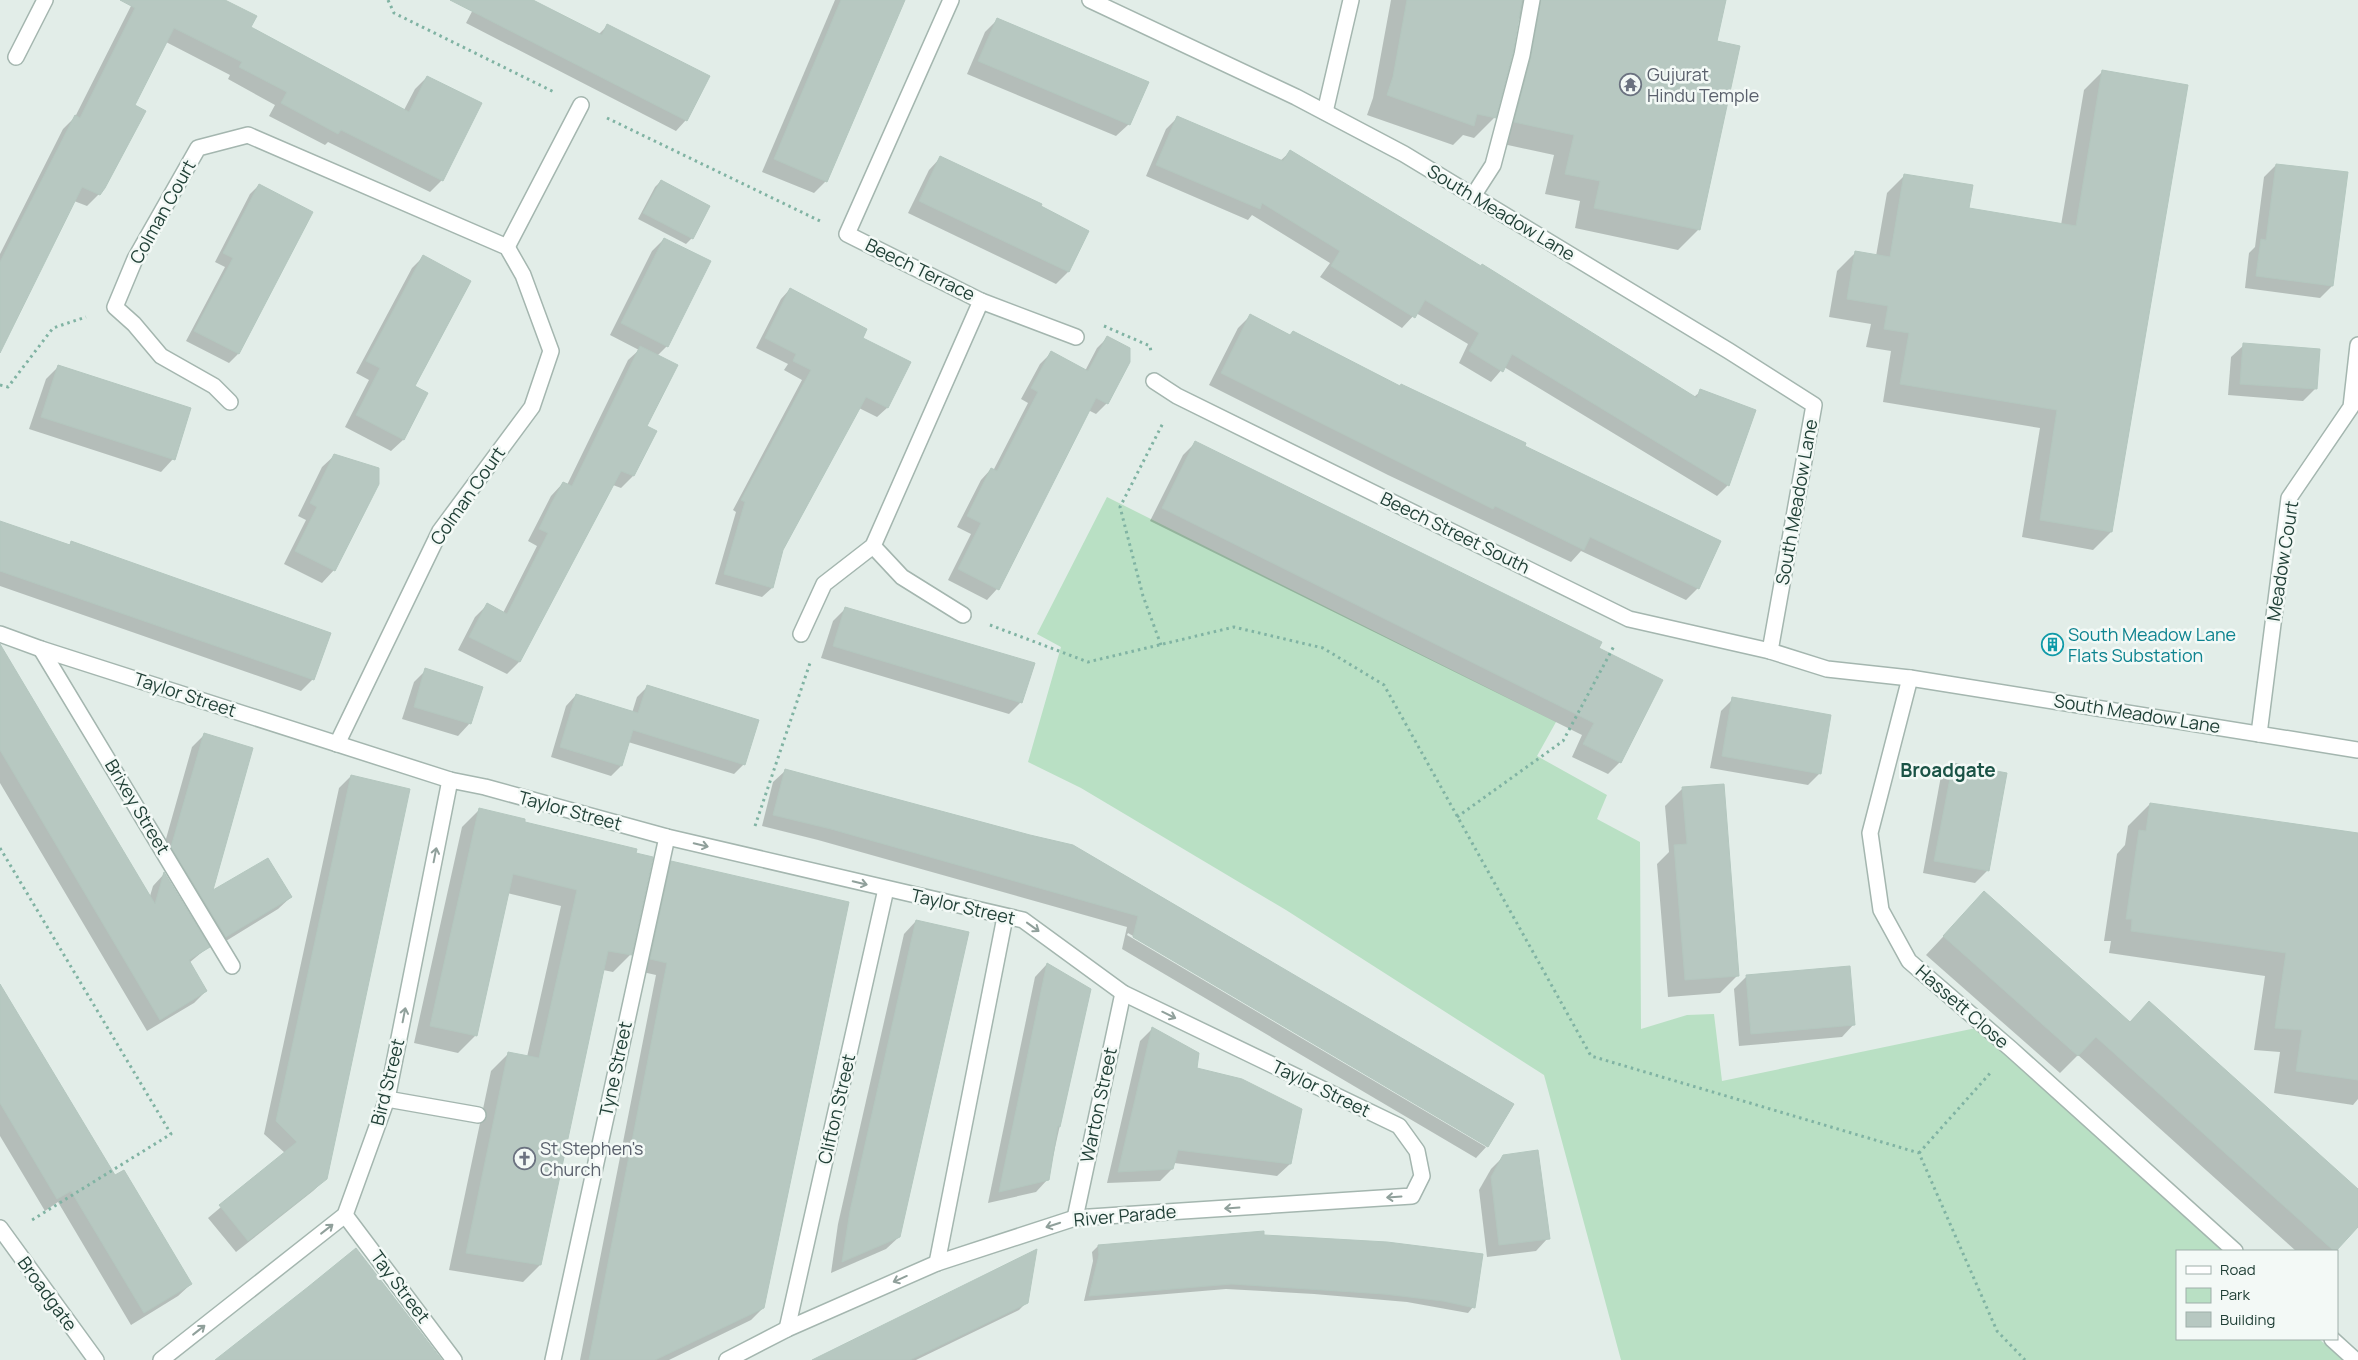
<svg xmlns="http://www.w3.org/2000/svg" width="2358" height="1360" font-family="Manrope,sans-serif">
<style>
.green{fill:#b9e0c4}
.shadow{fill:#0003;fill-rule:evenodd}
.building{fill:#b7c8c1;stroke:#b4c7bf}
.lines{fill:none;stroke-linecap:round;stroke-linejoin:round}
.minor-casing{stroke:#a4b6af;stroke-width:18}
.path{stroke:#80b3a3;stroke-width:3;stroke-dasharray:2.5 4;stroke-linecap:butt}
.minor{stroke:#fff;stroke-width:15}
.oneway{stroke:#90a09b}
.labels{text-anchor:middle;stroke-width:5;stroke-linejoin:round;paint-order:stroke}
.worship-label{font-size:18px;fill:#5b616d;stroke:#f3f9f6;text-anchor:start}
.street-label{font-size:18px;fill:#214037;stroke:#f3f9f6}
.culture-label{font-size:18px;fill:#0d838f;stroke:#f3f9f6;text-anchor:start}
.neighbourhood-label{font-size:19px;font-weight:bold;fill:#1b5346;stroke:#f3f9f6}
</style>
<rect width="100%" height="100%" fill="#e2ede8"/>
<path class="green" d="M 1107,497 L 1556,722 L 1537,756 L 1607,795 L 1597,819 L 1640,842 L 1641,1029 L 1687,1015 L 1714,1014 L 1722,1081 L 1976,1028 L 2223,1251 L 2177,1251 L 2177,1339 L 2319,1339 L 2343,1360 L 1621,1360 L 1544,1075 L 1286,910 L 1081,788 L 1028,762 L 1061,647 L 1037,634 Z"/>
<g class="shadow">
<path d="M 134,0 L 223,0 L 249,27 L 404,110 L 415,89 L 427,77 L 442,180 L 430,192 L 328,142 L 325,145 L 269,116 L 275,105 L 228,79 L 230,75 L 166,42 L 133,106 L 99,194 L 87,206 L 74,201 L 0,350 L 0,254 L 63,129 L 75,117 Z"/>
<path d="M 478,0 L 531,0 L 599,34 L 607,26 L 686,120 L 676,131 L 466,23 Z"/>
<path d="M 835,0 L 904,0 L 826,181 L 814,193 L 762,172 Z"/>
<path d="M 1391,0 L 1725,0 L 1716,42 L 1738,47 L 1698,230 L 1678,250 L 1575,228 L 1580,201 L 1545,194 L 1554,155 L 1494,142 L 1511,79 L 1521,23 L 1518,15 L 1495,117 L 1474,138 L 1463,135 L 1453,145 L 1367,115 L 1373,98 Z"/>
<path d="M 997,20 L 1129,124 L 1116,136 L 967,74 L 985,32 Z"/>
<path d="M 2102,72 L 2111,532 L 2093,550 L 2022,537 L 2040,428 L 1883,402 L 1891,351 L 1866,347 L 1871,324 L 1829,317 L 1837,271 L 1855,253 L 1876,256 L 1887,193 L 1905,175 L 1967,209 L 2061,225 L 2084,90 Z"/>
<path d="M 1177,118 L 1280,161 L 1290,152 L 1694,397 L 1701,391 L 1728,485 L 1717,496 L 1504,367 L 1491,382 L 1459,363 L 1468,344 L 1416,313 L 1402,328 L 1320,277 L 1330,263 L 1252,215 L 1248,220 L 1146,176 L 1166,129 Z"/>
<path d="M 941,157 L 1087,231 L 1068,272 L 1056,284 L 908,213 L 929,170 Z"/>
<path d="M 2276,165 L 2332,286 L 2320,298 L 2245,288 L 2249,253 L 2255,247 L 2264,177 Z"/>
<path d="M 661,181 L 692,238 L 686,244 L 638,219 L 655,187 Z"/>
<path d="M 259,185 L 312,213 L 238,354 L 229,363 L 186,341 L 225,267 L 215,262 L 250,194 Z"/>
<path d="M 664,239 L 667,346 L 657,356 L 646,426 L 633,476 L 621,488 L 613,485 L 519,662 L 507,674 L 458,650 L 475,617 L 487,605 L 503,613 L 537,546 L 528,541 L 551,496 L 563,483 L 567,485 L 628,360 L 639,350 L 610,335 L 652,251 Z"/>
<path d="M 423,257 L 413,387 L 426,394 L 403,440 L 391,451 L 345,427 L 369,380 L 356,373 L 412,268 Z"/>
<path d="M 790,289 L 861,338 L 909,363 L 887,408 L 877,417 L 859,408 L 782,549 L 772,588 L 762,597 L 715,584 L 736,512 L 733,510 L 802,380 L 784,370 L 788,364 L 756,348 L 781,299 Z"/>
<path d="M 1250,316 L 1523,447 L 1698,588 L 1686,600 L 1581,551 L 1571,562 L 1388,475 L 1209,385 L 1238,328 Z"/>
<path d="M 1108,337 L 1129,361 L 1107,403 L 1096,414 L 1088,410 L 997,589 L 987,600 L 948,580 L 971,534 L 957,527 L 981,480 L 991,469 L 993,471 L 1028,403 L 1021,399 L 1040,364 L 1051,353 L 1085,371 L 1097,348 Z"/>
<path d="M 2244,345 L 2315,389 L 2303,401 L 2228,395 L 2231,357 Z"/>
<path d="M 58,367 L 173,459 L 161,472 L 29,429 L 46,379 Z"/>
<path d="M 1195,443 L 1597,648 L 1620,762 L 1608,774 L 1572,757 L 1582,735 L 1150,521 L 1183,455 Z"/>
<path d="M 335,455 L 334,570 L 322,583 L 284,564 L 306,520 L 298,516 L 322,467 Z"/>
<path d="M 0,522 L 68,546 L 71,543 L 313,679 L 301,691 L 0,586 Z"/>
<path d="M 845,609 L 1021,702 L 1009,714 L 821,658 L 833,621 Z"/>
<path d="M 0,667 L 150,896 L 153,886 L 164,874 L 208,947 L 189,963 L 206,991 L 194,1003 L 147,1031 L 0,783 Z"/>
<path d="M 426,670 L 470,723 L 458,736 L 402,719 L 414,682 Z"/>
<path d="M 647,687 L 744,764 L 734,774 L 628,742 L 621,766 L 611,776 L 551,757 L 566,706 L 576,695 L 632,713 L 637,697 Z"/>
<path d="M 1733,699 L 1820,773 L 1808,785 L 1710,768 L 1721,711 Z"/>
<path d="M 204,735 L 211,892 L 291,897 L 278,909 L 213,949 L 160,860 L 192,747 Z"/>
<path d="M 1953,764 L 2005,774 L 1987,871 L 1975,883 L 1923,873 L 1941,776 Z"/>
<path d="M 785,771 L 1030,837 L 1072,846 L 1512,1104 L 1487,1146 L 1476,1158 L 1122,949 L 1127,927 L 818,840 L 762,826 L 773,782 ZM 1128,933 L 1486,1144 L 1486,1147 L 1127,935 Z"/>
<path d="M 351,776 L 326,1178 L 313,1191 L 236,1252 L 208,1218 L 285,1153 L 264,1134 L 339,788 Z"/>
<path d="M 1683,788 L 1738,975 L 1720,993 L 1668,997 L 1657,864 L 1669,852 L 1665,806 Z"/>
<path d="M 2150,804 L 2358,834 L 2358,1099 L 2353,1105 L 2274,1093 L 2280,1052 L 2254,1050 L 2265,976 L 2109,953 L 2111,941 L 2104,941 L 2117,854 L 2125,845 L 2128,826 Z"/>
<path d="M 479,810 L 523,823 L 630,955 L 613,972 L 603,970 L 540,1265 L 523,1282 L 449,1270 L 491,1071 L 508,1054 L 527,1057 L 561,906 L 507,893 L 475,1036 L 458,1053 L 414,1043 L 462,827 Z"/>
<path d="M 672,863 L 763,1308 L 751,1320 L 669,1360 L 580,1360 L 656,975 L 638,971 L 659,875 Z"/>
<path d="M 1984,893 L 2129,1023 L 2149,1003 L 2358,1191 L 2358,1225 L 2335,1251 L 2296,1251 L 2078,1055 L 2060,1073 L 1926,955 Z"/>
<path d="M 916,921 L 899,1237 L 886,1249 L 831,1273 L 838,1224 L 904,934 Z"/>
<path d="M 1047,964 L 1090,990 L 1048,1179 L 1036,1192 L 988,1203 L 1035,977 Z"/>
<path d="M 1747,976 L 1854,1024 L 1842,1037 L 1739,1046 L 1734,989 Z"/>
<path d="M 0,986 L 114,1177 L 191,1284 L 178,1296 L 131,1325 L 58,1202 L 45,1211 L 0,1136 Z"/>
<path d="M 1152,1029 L 1290,1164 L 1277,1176 L 1174,1163 L 1172,1169 L 1160,1181 L 1107,1183 L 1140,1041 Z"/>
<path d="M 1504,1156 L 1548,1238 L 1536,1251 L 1487,1257 L 1479,1190 L 1491,1169 Z"/>
<path d="M 1262,1236 L 1473,1307 L 1468,1313 L 1407,1302 L 1314,1294 L 1226,1289 L 1084,1301 L 1093,1261 L 1092,1252 L 1098,1246 Z"/>
<path d="M 1027,1302 L 1019,1310 L 916,1360 L 814,1360 Z"/>
</g>
<g class="building">
<path d="M 120,0 L 225,0 L 257,16 L 251,27 L 409,112 L 427,76 L 482,103 L 443,181 L 341,130 L 338,134 L 281,103 L 287,92 L 239,67 L 242,62 L 174,28 L 135,105 L 146,111 L 105,188 L 100,195 L 82,187 L 0,353 L 0,262 L 75,115 L 80,118 L 135,8 Z"/>
<path d="M 450,0 L 533,0 L 602,35 L 607,24 L 710,76 L 687,121 Z"/>
<path d="M 841,0 L 905,0 L 827,182 L 774,159 Z"/>
<path d="M 1407,0 L 1522,0 L 1513,53 L 1496,118 L 1477,114 L 1474,126 L 1387,95 L 1393,77 Z"/>
<path d="M 1541,0 L 1726,0 L 1717,41 L 1740,46 L 1700,230 L 1594,208 L 1600,181 L 1565,174 L 1574,135 L 1514,122 L 1531,57 Z"/>
<path d="M 997,18 L 1149,82 L 1130,125 L 978,61 Z"/>
<path d="M 2102,70 L 2188,85 L 2112,532 L 2040,520 L 2057,410 L 1900,384 L 1909,333 L 1884,329 L 1888,306 L 1847,299 L 1855,251 L 1890,257 L 1904,174 L 1973,185 L 1969,208 L 2076,226 Z"/>
<path d="M 1177,116 L 1283,161 L 1290,150 L 1481,266 L 1482,264 L 1697,398 L 1700,389 L 1756,410 L 1729,486 L 1512,354 L 1503,372 L 1469,351 L 1479,333 L 1425,300 L 1415,318 L 1331,266 L 1340,251 L 1262,203 L 1260,209 L 1156,165 Z"/>
<path d="M 940,156 L 1042,204 L 1041,206 L 1089,231 L 1069,272 L 919,201 Z"/>
<path d="M 2276,164 L 2348,172 L 2333,286 L 2256,276 L 2261,239 L 2266,240 Z"/>
<path d="M 661,180 L 710,206 L 693,239 L 643,213 Z"/>
<path d="M 259,184 L 313,212 L 239,354 L 194,331 L 233,258 L 223,253 Z"/>
<path d="M 664,238 L 711,261 L 668,347 L 621,323 Z"/>
<path d="M 423,255 L 471,281 L 415,386 L 428,393 L 404,440 L 356,415 L 380,368 L 366,361 Z"/>
<path d="M 790,288 L 867,329 L 863,338 L 911,362 L 888,408 L 866,397 L 783,550 L 773,588 L 724,574 L 745,502 L 741,500 L 811,370 L 793,361 L 796,354 L 765,338 Z"/>
<path d="M 1250,314 L 1290,335 L 1293,331 L 1400,386 L 1401,384 L 1526,443 L 1525,446 L 1721,541 L 1699,589 L 1590,537 L 1584,550 L 1495,506 L 1493,509 L 1221,373 Z"/>
<path d="M 1107,336 L 1130,348 L 1130,362 L 1108,404 L 1096,398 L 999,590 L 958,569 L 981,523 L 967,516 L 991,468 L 997,471 L 1016,434 L 1038,392 L 1031,388 L 1051,351 L 1088,371 Z"/>
<path d="M 2243,343 L 2320,349 L 2317,389 L 2240,384 Z"/>
<path d="M 640,346 L 678,365 L 647,426 L 657,431 L 634,476 L 621,471 L 520,662 L 469,637 L 487,603 L 507,614 L 548,533 L 539,529 L 551,504 L 563,482 L 572,486 Z"/>
<path d="M 58,365 L 191,408 L 175,460 L 41,417 Z"/>
<path d="M 1195,441 L 1602,642 L 1599,648 L 1663,680 L 1621,763 L 1583,744 L 1594,723 L 1162,508 Z"/>
<path d="M 334,454 L 379,468 L 379,484 L 335,571 L 295,551 L 317,507 L 310,503 Z"/>
<path d="M 0,521 L 70,545 L 71,541 L 331,633 L 314,680 L 0,571 Z"/>
<path d="M 845,607 L 1035,663 L 1022,703 L 833,646 Z"/>
<path d="M 0,644 L 155,904 L 164,872 L 210,947 L 189,960 L 207,991 L 160,1020 L 0,750 Z"/>
<path d="M 425,668 L 483,687 L 471,724 L 414,707 Z"/>
<path d="M 647,685 L 759,720 L 745,765 L 633,730 L 622,766 L 560,747 L 576,694 L 638,713 Z"/>
<path d="M 1732,697 L 1831,715 L 1821,774 L 1722,756 Z"/>
<path d="M 204,733 L 253,748 L 213,890 L 268,858 L 292,897 L 226,937 L 171,847 Z"/>
<path d="M 1953,763 L 2007,773 L 1989,871 L 1934,861 Z"/>
<path d="M 785,769 L 1030,835 L 1073,845 L 1514,1104 L 1488,1147 L 1133,937 L 1138,916 L 831,829 L 773,815 Z"/>
<path d="M 351,775 L 410,789 L 327,1179 L 248,1241 L 219,1205 L 297,1142 L 276,1121 Z"/>
<path d="M 1724,784 L 1739,976 L 1685,980 L 1674,845 L 1687,844 L 1682,787 Z"/>
<path d="M 2150,803 L 2358,833 L 2358,1080 L 2296,1071 L 2302,1030 L 2275,1028 L 2286,953 L 2131,931 L 2132,919 L 2126,919 L 2139,830 L 2146,831 Z"/>
<path d="M 479,808 L 525,819 L 525,822 L 637,849 L 636,853 L 653,857 L 632,955 L 608,951 L 541,1265 L 466,1253 L 508,1052 L 539,1058 L 577,890 L 513,874 L 477,1036 L 430,1026 Z"/>
<path d="M 671,861 L 849,902 L 764,1308 L 655,1360 L 589,1360 L 667,963 L 650,959 Z"/>
<path d="M 1984,891 L 2130,1022 L 2149,1001 L 2358,1189 L 2358,1227 L 2336,1251 L 2334,1251 L 2096,1037 L 2078,1056 L 1943,936 Z"/>
<path d="M 916,920 L 969,932 L 900,1237 L 842,1262 L 850,1211 Z"/>
<path d="M 1047,963 L 1091,989 L 1060,1127 L 1058,1126 L 1049,1180 L 999,1192 Z"/>
<path d="M 1850,966 L 1855,1025 L 1751,1034 L 1746,975 Z"/>
<path d="M 0,984 L 115,1175 L 124,1170 L 192,1284 L 144,1313 L 71,1191 L 57,1199 L 0,1103 Z"/>
<path d="M 1152,1027 L 1199,1053 L 1197,1068 L 1242,1079 L 1302,1109 L 1291,1164 L 1178,1150 L 1173,1169 L 1118,1172 Z"/>
<path d="M 1538,1150 L 1550,1239 L 1499,1245 L 1491,1177 L 1503,1155 Z"/>
<path d="M 1264,1231 L 1264,1235 L 1387,1242 L 1483,1254 L 1475,1308 L 1443,1301 L 1384,1294 L 1232,1284 L 1089,1296 L 1099,1255 L 1098,1245 Z"/>
<path d="M 356,1248 L 442,1360 L 215,1360 L 308,1287 Z"/>
<path d="M 1037,1249 L 1028,1303 L 910,1360 L 812,1360 Z"/>
</g>
<g class="lines">
<defs>
<g id="minor">
<path d="M 1090,0 L 1296,97 L 1404,154 L 1729,351 L 1814,405 L 1770,651 L 1827,669 L 1910,678 L 2358,750"/>
<path d="M 16,57 L 45,0"/>
<path d="M 1325,112 L 1351,0"/>
<path d="M 1473,196 L 1493,165 L 1522,55 L 1532,0"/>
<path d="M 507,247 L 581,105"/>
<path d="M 981,301 L 1076,337"/>
<path d="M 1154,381 L 1177,396 L 1629,619 L 1770,651"/>
<path d="M 230,402 L 214,386 L 161,356 L 134,324 L 115,307 L 135,259 L 198,148 L 248,135 L 507,247 L 523,275 L 551,351 L 532,407 L 440,531 L 337,744"/>
<path d="M 873,546 L 902,577 L 963,615"/>
<path d="M 0,634 L 41,649 L 450,780"/>
<path d="M 801,634 L 824,584 L 873,546 L 981,301 L 847,234 L 951,0"/>
<path d="M 41,649 L 232,966"/>
<path d="M 1910,678 L 1870,833 L 1881,910 L 1909,961 L 2011,1049 L 2235,1251"/>
<path d="M 2259,734 L 2289,498 L 2351,407 L 2358,345"/>
<path d="M 387,1099 L 478,1115"/>
<path d="M 345,1215 L 454,1360"/>
<path d="M 1075,1218 L 1123,993"/>
<path d="M 0,1228 L 96,1360"/>
<path d="M 937,1263 L 1005,917"/>
<path d="M 787,1329 L 886,889"/>
<path d="M 2332,1339 L 2353,1358"/>
<path d="M 161,1360 L 345,1215 L 387,1099 L 450,780 L 485,787 L 667,837 L 1023,920 L 1123,993 L 1399,1126 L 1417,1151 L 1422,1176 L 1412,1196 L 1075,1218 L 937,1263 L 787,1329 L 727,1360"/>
<path d="M 553,1360 L 667,837"/>
</g>
</defs>
<use href="#minor" class="minor-casing"/>
<g class="path">
<path d="M 388,0 L 394,13 L 554,92"/>
<path d="M 607,118 L 820,221"/>
<path d="M 1104,326 L 1150,346 L 1151,352"/>
<path d="M 0,385 L 8,387 L 53,328 L 86,317"/>
<path d="M 990,625 L 1088,662 L 1234,627 L 1323,648 L 1384,685 L 1591,1056 L 1919,1153 L 1997,1331 L 2025,1360"/>
<path d="M 1161,645 L 1143,596 L 1120,507 L 1163,423"/>
<path d="M 1457,817 L 1563,741 L 1614,646"/>
<path d="M 755,826 L 810,663"/>
<path d="M 0,848 L 171,1134 L 32,1220"/>
<path d="M 1919,1153 L 1992,1071"/>
</g>
<use href="#minor" class="minor"/>
</g>
<defs><path id="oneway-shaft" d="M-6 0H5M1.5-3L5.5 0L1.5 3" fill="none" stroke-width="1.6" stroke-linecap="round" stroke-linejoin="round" transform="scale(1.25)"/></defs>
<g class="oneway">
<use href="#oneway-shaft" transform="translate(701 845) rotate(13)"/>
<use href="#oneway-shaft" transform="translate(435 855) rotate(-79)"/>
<use href="#oneway-shaft" transform="translate(860 883) rotate(13)"/>
<use href="#oneway-shaft" transform="translate(1033 927) rotate(36)"/>
<use href="#oneway-shaft" transform="translate(404 1015) rotate(-79)"/>
<use href="#oneway-shaft" transform="translate(1169 1015) rotate(26)"/>
<use href="#oneway-shaft" transform="translate(1394 1197) rotate(176)"/>
<use href="#oneway-shaft" transform="translate(1232 1208) rotate(176)"/>
<use href="#oneway-shaft" transform="translate(1053 1225) rotate(162)"/>
<use href="#oneway-shaft" transform="translate(327 1229) rotate(-38)"/>
<use href="#oneway-shaft" transform="translate(900 1279) rotate(156)"/>
<use href="#oneway-shaft" transform="translate(199 1330) rotate(-38)"/>
</g>
<defs>
<symbol id="temple-ring" viewBox="-11 -11 22 22"><circle r="9.5" fill="#f3f9f6" stroke="#6b7280" stroke-width="1.5"/><path d="M0-6L5-2H3V0L6.5 2.5H4V6H1.5V3h-3V6H-4V2.5H-6.5L-3 0V-2H-5Z" fill="#6b7280"/></symbol>
<symbol id="building-ring" viewBox="-11 -11 22 22"><circle r="9.5" fill="#f3f9f6" stroke="#0f9aa8" stroke-width="1.5"/><path d="M-4-6H4V6H1V3H-1V6H-4ZM-2.5-4.3h1.7v1.8h-1.7ZM.8-4.3h1.7v1.8H.8ZM-2.5-1h1.7V.8h-1.7ZM.8-1h1.7V.8H.8Z" fill="#0f9aa8"/></symbol>
<symbol id="church-ring" viewBox="-11 -11 22 22"><circle r="9.5" fill="#f3f9f6" stroke="#6b7280" stroke-width="1.5"/><path d="M-1.2-6h2.4v3.5h3.3v2.4h-3.3V6h-2.4V-.1h-3.3v-2.4h3.3Z" fill="#6b7280"/></symbol>
</defs>
<g fill-rule="evenodd">
<use href="#temple-ring" x="1618" y="72" width="25" height="25"/>
<use href="#building-ring" x="2040" y="632" width="25" height="25"/>
<use href="#church-ring" x="512" y="1146" width="25" height="25"/>
</g>
<g class="labels">
<g class="worship-label">
<text x="1647" y="81">Gujurat<tspan x="1647" dy="21">Hindu Temple</tspan></text>
<text x="540" y="1155">St Stephen's<tspan x="540" dy="21">Church</tspan></text>
</g>
<g class="street-label">
<text transform="translate(163 212) rotate(-61)" y="6">Colman Court</text>
<text transform="translate(1501 213) rotate(31)" y="6">South Meadow Lane</text>
<text transform="translate(920 270) rotate(26)" y="6">Beech Terrace</text>
<text transform="translate(468 496) rotate(-55)" y="6">Colman Court</text>
<text transform="translate(1797 502) rotate(-80)" y="6">South Meadow Lane</text>
<text transform="translate(1455 533) rotate(26)" y="6">Beech Street South</text>
<text transform="translate(2283 561) rotate(-81)" y="6">Meadow Court</text>
<text transform="translate(185 695) rotate(18)" y="6">Taylor Street</text>
<text transform="translate(2137 714) rotate(9)" y="6">South Meadow Lane</text>
<text transform="translate(137 807) rotate(59)" y="6">Brixey Street</text>
<text transform="translate(570 811) rotate(15)" y="6">Taylor Street</text>
<text transform="translate(963 907) rotate(13)" y="6">Taylor Street</text>
<text transform="translate(1962 1007) rotate(41)" y="6">Hassett Close</text>
<text transform="translate(616 1069) rotate(-78)" y="6">Tyne Street</text>
<text transform="translate(388 1082) rotate(-76)" y="6">Bird Street</text>
<text transform="translate(1321 1089) rotate(26)" y="6">Taylor Street</text>
<text transform="translate(1099 1105) rotate(-78)" y="6">Warton Street</text>
<text transform="translate(837 1109) rotate(-77)" y="6">Clifton Street</text>
<text transform="translate(1125 1216) rotate(-5)" y="6">River Parade</text>
<text transform="translate(400 1287) rotate(53)" y="6">Tay Street</text>
<text transform="translate(47 1294) rotate(54)" y="6">Broadgate</text>
</g>
<g class="culture-label">
<text x="2068" y="641">South Meadow Lane<tspan x="2068" dy="21">Flats Substation</tspan></text>
</g>
<g class="neighbourhood-label">
<text x="1948" y="777">Broadgate</text>
</g>
</g>
<rect x="2176" y="1250" width="162" height="90" fill="#f3f9f6" stroke="#9fafaa"/>
<rect x="2186" y="1266" width="25" height="8" fill="#ffffff" stroke="#9fafaa"/>
<text x="2220" y="1275" font-size="15" fill="#214037">Road</text>
<rect x="2186" y="1288" width="25" height="15" fill="#b9e0c4" stroke="#9fafaa"/>
<text x="2220" y="1300" font-size="15" fill="#214037">Park</text>
<rect x="2186" y="1312" width="25" height="15" fill="#b7c8c1" stroke="#9fafaa"/>
<text x="2220" y="1325" font-size="15" fill="#214037">Building</text>
</svg>
